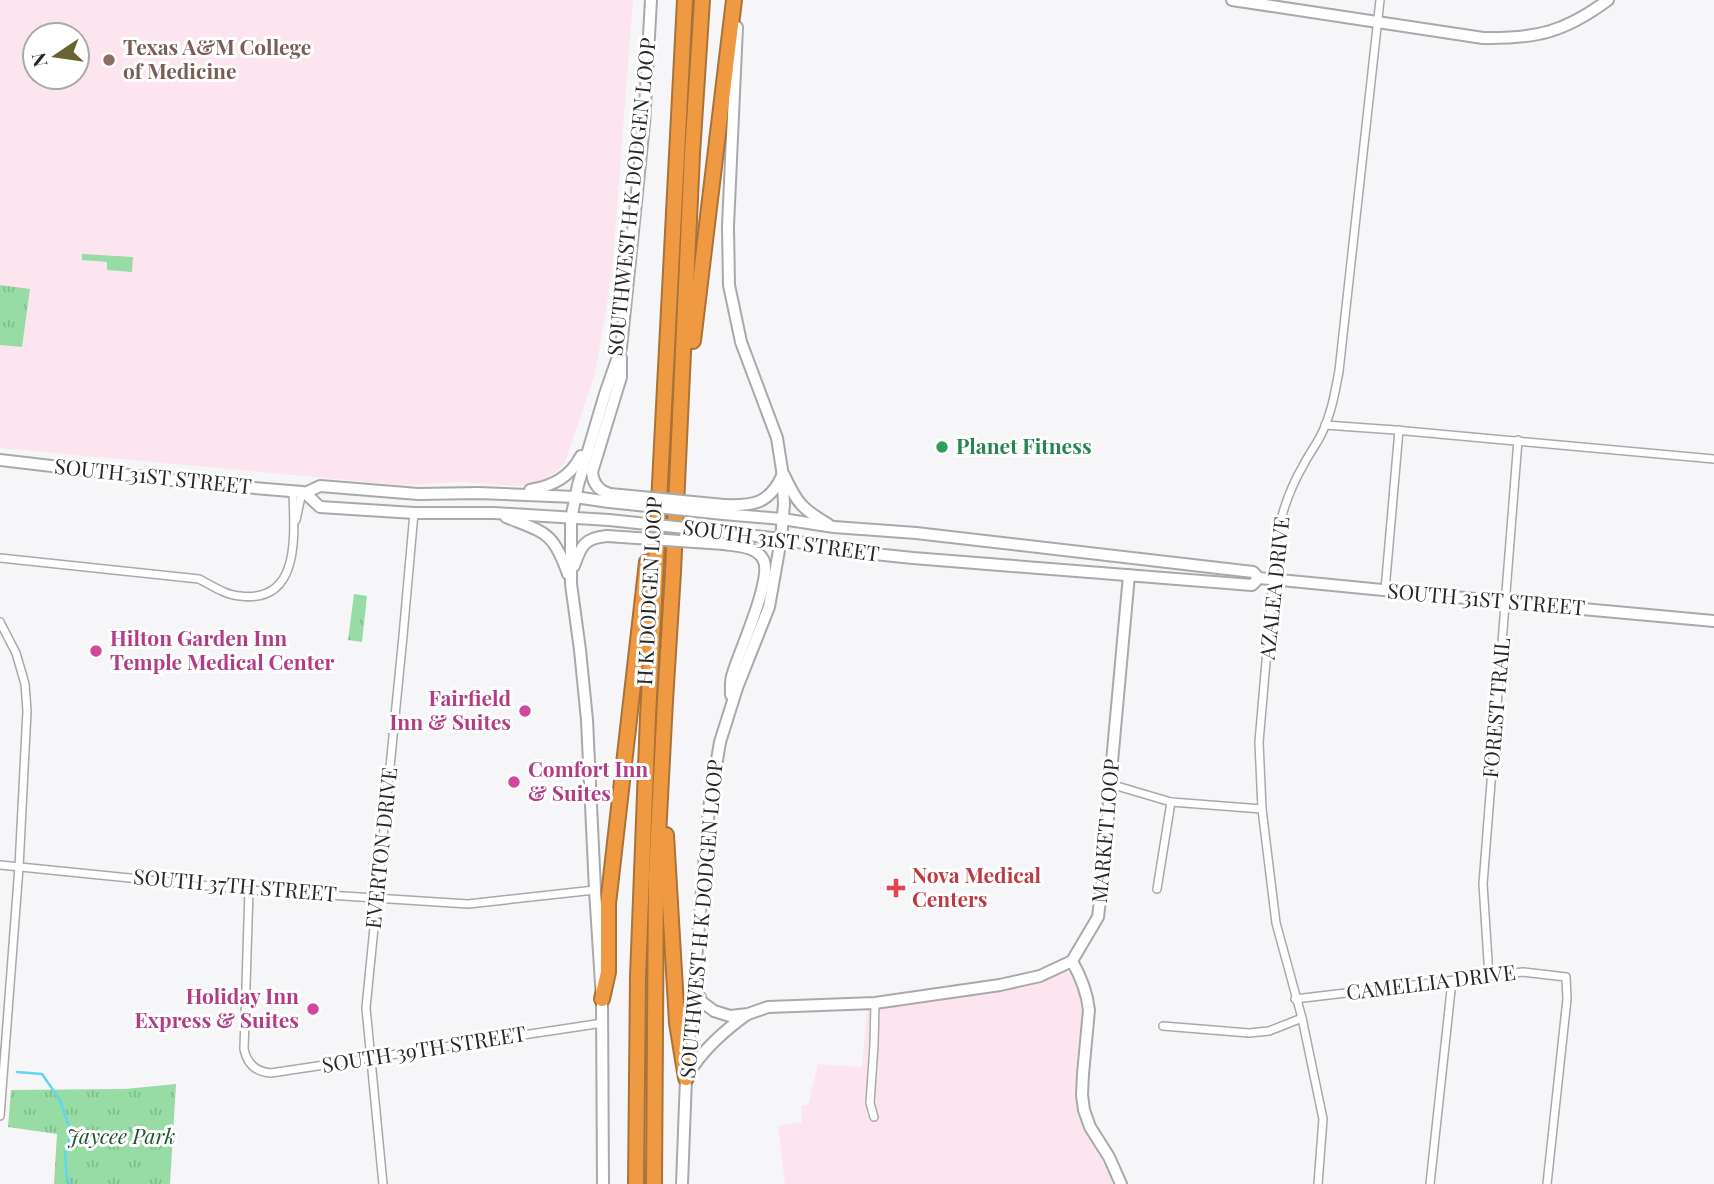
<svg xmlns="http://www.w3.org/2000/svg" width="1714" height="1184" font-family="'Playfair Display',serif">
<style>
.medical{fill:#fde5f0;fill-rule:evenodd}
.grass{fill:url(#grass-tufts)}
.garden{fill:#97dba5}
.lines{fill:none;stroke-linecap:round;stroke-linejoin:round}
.stream{stroke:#62d5f1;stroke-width:2.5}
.street-casing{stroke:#a9a9ab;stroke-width:10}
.secondary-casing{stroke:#a9a9ab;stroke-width:14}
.highway-casing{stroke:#a97239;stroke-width:18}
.street{stroke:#fff;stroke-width:7}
.secondary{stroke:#fff;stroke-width:10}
.highway{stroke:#ef9a42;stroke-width:14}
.secondary-bridge-casing{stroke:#a9a9ab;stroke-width:14;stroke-linecap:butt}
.secondary-bridge{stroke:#fff;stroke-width:10}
.education-dot{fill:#8d6e63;stroke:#fff;stroke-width:2.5}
.leisure-dot{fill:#2e9e5b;stroke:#fff;stroke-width:2.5}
.hotel-dot{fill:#d1479c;stroke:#fff;stroke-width:2.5}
.health-dot{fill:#e0444e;stroke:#fff;stroke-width:2.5}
.labels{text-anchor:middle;stroke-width:6;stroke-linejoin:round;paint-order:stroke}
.education-label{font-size:21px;font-weight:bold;fill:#785e54;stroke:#fff;text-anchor:start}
.street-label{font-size:21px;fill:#262727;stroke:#fff}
.leisure-label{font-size:21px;font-weight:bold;fill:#27864d;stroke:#fff;text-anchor:start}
.hotel-label{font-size:21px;font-weight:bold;fill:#b23c85;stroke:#fff;text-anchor:start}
.health-label{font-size:21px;font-weight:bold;fill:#be3a42;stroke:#fff;text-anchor:start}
.park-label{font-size:21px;font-style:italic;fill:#1f532e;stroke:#fff}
</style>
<defs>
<pattern id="grass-tufts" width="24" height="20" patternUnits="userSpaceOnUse" patternTransform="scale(1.75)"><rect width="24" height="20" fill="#97dba5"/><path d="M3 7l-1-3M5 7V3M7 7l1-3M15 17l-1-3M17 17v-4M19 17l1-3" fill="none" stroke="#82bc8e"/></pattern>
</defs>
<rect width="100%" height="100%" fill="#f6f6f8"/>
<g class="medical">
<path d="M 0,0 L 633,0 L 612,274 L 595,374 L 564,465 L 543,482 L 518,486 L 464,482 L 401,485 L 0,448 ZM 35,35 L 77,35 L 77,77 L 35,77 Z"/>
<path d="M 1063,971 L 1075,975 L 1081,994 L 1083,1015 L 1077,1077 L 1078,1110 L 1087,1134 L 1111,1176 L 1114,1184 L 785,1184 L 778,1126 L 802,1122 L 801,1106 L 808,1105 L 818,1064 L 862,1067 L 867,1009 L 1028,986 L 1049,979 Z"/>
</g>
<g class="grass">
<path d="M 0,285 L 30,289 L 22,347 L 0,345 Z"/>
<path d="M 354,594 L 367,596 L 362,642 L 348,640 Z"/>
<path d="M 176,1084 L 170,1184 L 54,1184 L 57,1134 L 8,1127 L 11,1090 L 125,1089 Z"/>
</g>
<path class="garden" d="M 82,254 L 133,257 L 132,272 L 107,270 L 107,262 L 82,260 Z"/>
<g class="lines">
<path class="stream" d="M 17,1072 L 42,1074 L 60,1100 L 71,1133 L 65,1156 L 67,1178 L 70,1184"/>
<defs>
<g id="street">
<path d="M 1325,425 L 1395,430 L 1714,459"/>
<path d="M 296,520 L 302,492"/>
<path d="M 0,558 L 199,579 C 211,585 225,595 240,596 C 302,604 294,532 293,492"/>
<path d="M 1385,590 L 1399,430"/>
<path d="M 0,622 L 16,653 L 25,684 L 27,711 L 19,867 L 0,1116"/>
<path d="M 1110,784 L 1171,802 L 1262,809"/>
<path d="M 0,865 L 249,890 L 468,904 L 595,890"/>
<path d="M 1157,889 L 1171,802"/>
<path d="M 249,890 L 244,1049 C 247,1064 256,1072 271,1073 L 603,1023"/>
<path d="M 1489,976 L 1483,884 L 1518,440"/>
<path d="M 1295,999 L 1523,972 L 1566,977 L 1567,999 L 1547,1184"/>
<path d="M 1163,1026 L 1249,1033 L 1269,1031 L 1302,1018"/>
<path d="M 874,1117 L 870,1103 L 874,1045 L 875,1003"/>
<path d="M 383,1184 L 366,1008 L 403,636 L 414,513"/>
<path d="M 1318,1184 L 1323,1119 L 1302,1018 L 1276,923 L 1262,809 L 1259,742 L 1277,536 C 1282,511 1291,486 1304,464 C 1309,454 1316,445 1321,435 C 1331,415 1335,393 1339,371 L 1380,0"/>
<path d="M 1430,1184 L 1452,981"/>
</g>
<g id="secondary">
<path d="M 1232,0 L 1483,38 C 1536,39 1565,32 1608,0"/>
<path d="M 0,460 L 196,483 L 302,492 L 305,493 L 320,507 L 414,513 L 494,513 L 609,520"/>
<path d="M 784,475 C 797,503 802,509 828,524"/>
<path d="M 530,490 C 553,486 570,477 581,456"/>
<path d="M 305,493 L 320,486 L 418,494 L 479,493 L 575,497 L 609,502"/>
<path d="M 610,494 C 599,491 593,484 592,472 L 621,377 L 621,358"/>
<path d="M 724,505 C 753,506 769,504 782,476"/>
<path d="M 723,514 L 782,519 L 834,527 L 916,533 L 1253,572 L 1259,578 L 1506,602 L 1714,621"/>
<path d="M 506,517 C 545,533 553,531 568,574"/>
<path d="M 723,532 L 781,539 L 855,552 L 913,558 L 1252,585 L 1259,578"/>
<path d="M 724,544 C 736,546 756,546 763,559 C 774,577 739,652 733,673 C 730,680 731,688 731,695"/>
<path d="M 574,566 C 581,546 584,538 607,536"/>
<path d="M 1072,961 C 1081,977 1087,991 1089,1010 L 1083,1074 L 1082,1095 L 1084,1110 L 1090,1127 L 1109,1157 L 1121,1184"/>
<path d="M 695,987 L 702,1002 L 714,1011 L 730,1016 L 748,1014 L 768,1007 L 875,1003 L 1000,985 L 1040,976 L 1072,961 L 1098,917 L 1106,851 L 1110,784 L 1129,575"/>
<path d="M 689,1073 C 703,1049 724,1031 746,1015"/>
<path d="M 603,1184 L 602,999 L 595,890 L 587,720 L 580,650 L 571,584 L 571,519 L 578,485 L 605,394 L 621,348 L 644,124 L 651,0"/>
<path d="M 682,1184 L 686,1078 L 709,808 L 720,742 L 737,688 L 769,607 L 781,539 L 784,504 L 782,470 L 777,438 L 741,342 L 729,285 L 728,226 L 737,27"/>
</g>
<g id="highway">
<path d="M 693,341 L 734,0"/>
<path d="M 666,835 L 677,1023 L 686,1078"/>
<path d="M 602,999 L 608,972 L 608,904 L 647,562"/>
<path d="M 636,1184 L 638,977 L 648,716 L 685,0"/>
<path d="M 654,1184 L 656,875 L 665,701 L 673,572 L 692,154 L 702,0"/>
</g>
</defs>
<use href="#street" class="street-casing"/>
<use href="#secondary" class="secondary-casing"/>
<use href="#highway" class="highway-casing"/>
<use href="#street" class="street"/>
<use href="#secondary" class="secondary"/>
<use href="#highway" class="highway"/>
<defs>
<g id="secondary-bridge">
<path d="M 610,494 L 724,505"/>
<path d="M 609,502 L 723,514"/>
<path d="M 609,520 L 723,532"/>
<path d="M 607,536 L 724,544"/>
</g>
</defs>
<use href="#secondary-bridge" class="secondary-bridge-casing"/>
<use href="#secondary-bridge" class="secondary-bridge"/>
</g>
<circle class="education-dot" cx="109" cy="60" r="7"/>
<circle class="leisure-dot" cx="942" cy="447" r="7"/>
<g class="hotel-dot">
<circle cx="96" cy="651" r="7"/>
<circle cx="525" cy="711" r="7"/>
<circle cx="514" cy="782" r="7"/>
<circle cx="313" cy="1009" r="7"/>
</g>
<path class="health-dot" d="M892.5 877.5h7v7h7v7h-7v7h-7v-7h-7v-7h7z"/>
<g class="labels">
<g class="education-label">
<text x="123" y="55">Texas A&amp;M College<tspan x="123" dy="24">of Medicine</tspan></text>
</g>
<g class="street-label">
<text transform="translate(632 197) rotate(-84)" y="7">SOUTHWEST H K DODGEN LOOP</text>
<text transform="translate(153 477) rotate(6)" y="7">SOUTH 31ST STREET</text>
<text transform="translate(781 541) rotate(8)" y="7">SOUTH 31ST STREET</text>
<text transform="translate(1275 588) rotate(-84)" y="7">AZALEA DRIVE</text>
<text transform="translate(650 591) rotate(-87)" y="7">H K DODGEN LOOP</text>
<text transform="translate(1486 600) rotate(5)" y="7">SOUTH 31ST STREET</text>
<text transform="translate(1497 708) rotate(-85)" y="7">FOREST TRAIL</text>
<text transform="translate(1106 831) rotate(-85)" y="7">MARKET LOOP</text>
<text transform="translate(382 848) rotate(-84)" y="7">EVERTON DRIVE</text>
<text transform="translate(235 886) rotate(5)" y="7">SOUTH 37TH STREET</text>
<text transform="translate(702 919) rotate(-85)" y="7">SOUTHWEST H K DODGEN LOOP</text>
<text transform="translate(1431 983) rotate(-7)" y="7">CAMELLIA DRIVE</text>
<text transform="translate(424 1050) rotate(-9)" y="7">SOUTH 39TH STREET</text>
</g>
<g class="leisure-label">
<text x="956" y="454">Planet Fitness</text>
</g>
<g class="hotel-label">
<text x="110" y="646">Hilton Garden Inn<tspan x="110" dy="24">Temple Medical Center</tspan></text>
<text x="511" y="706" text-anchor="end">Fairfield<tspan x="511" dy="24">Inn &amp; Suites</tspan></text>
<text x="528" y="777">Comfort Inn<tspan x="528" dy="24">&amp; Suites</tspan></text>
<text x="299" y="1004" text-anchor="end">Holiday Inn<tspan x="299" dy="24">Express &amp; Suites</tspan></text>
</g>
<g class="health-label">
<text x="912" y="883">Nova Medical<tspan x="912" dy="24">Centers</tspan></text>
</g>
<g class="park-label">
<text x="121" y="1144">Jaycee Park</text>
</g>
</g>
<g transform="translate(56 56) rotate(257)"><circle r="33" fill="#ffffff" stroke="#a8a9a9" stroke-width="2"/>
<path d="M0-5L12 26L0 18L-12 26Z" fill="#686430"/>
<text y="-10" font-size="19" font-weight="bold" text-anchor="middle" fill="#262727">N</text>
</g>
</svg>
